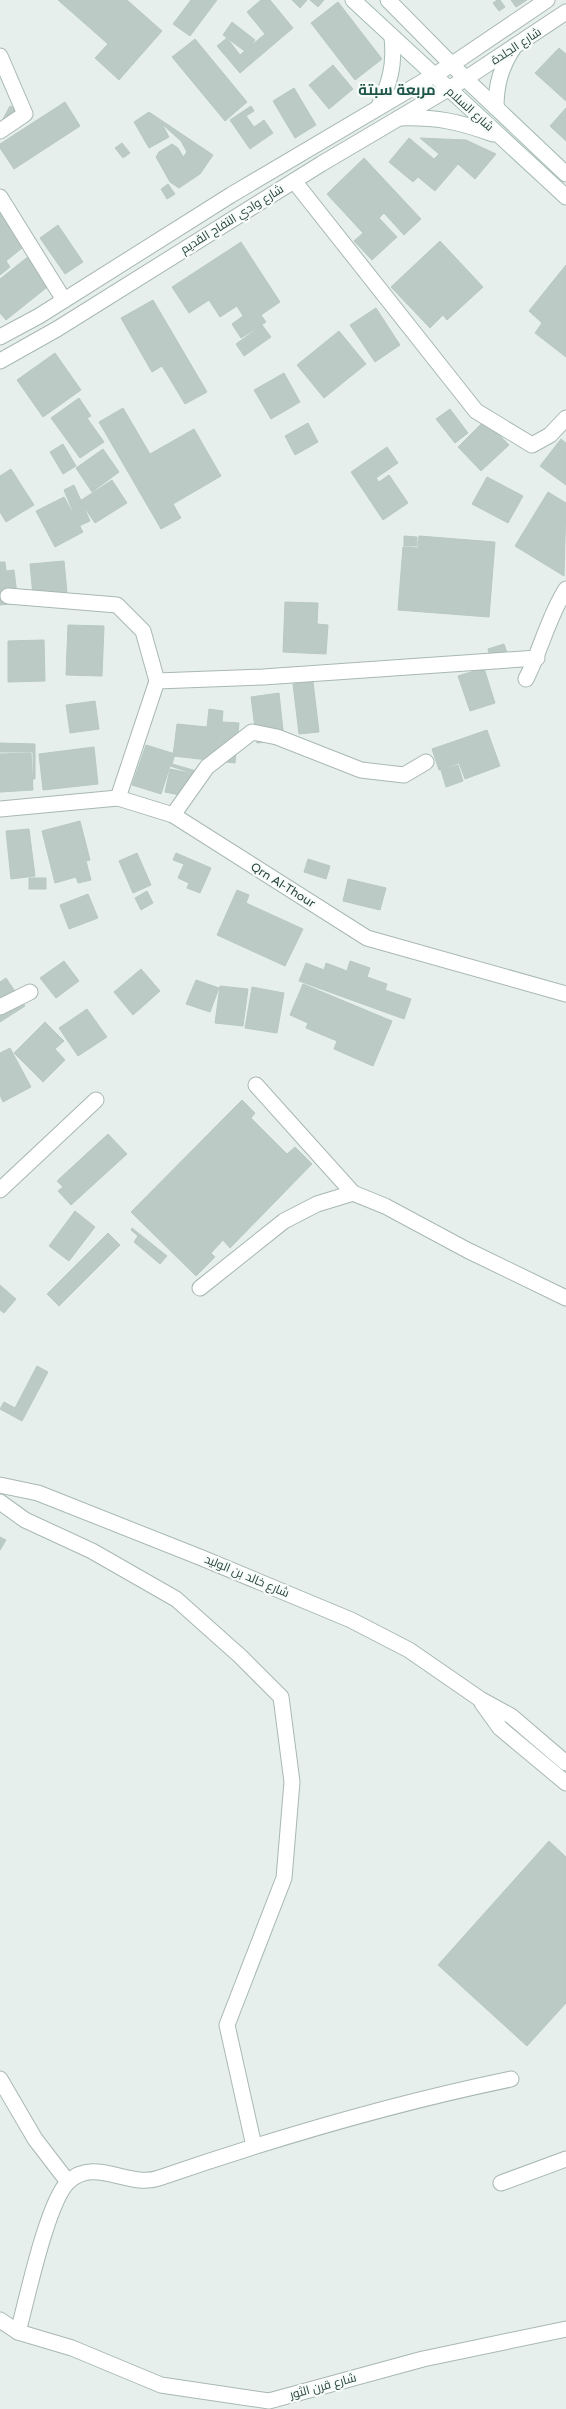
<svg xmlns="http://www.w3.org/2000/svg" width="566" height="2409" font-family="'Varela Round',Cairo,sans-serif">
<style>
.building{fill:#bbcac4;stroke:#b8c9c2}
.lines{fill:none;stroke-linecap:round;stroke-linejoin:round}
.minor-casing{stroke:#a8b8b2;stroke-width:17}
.tertiary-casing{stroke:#a8b8b2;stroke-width:17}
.secondary-casing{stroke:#a4bbb3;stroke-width:17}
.minor{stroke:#fff;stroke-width:15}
.tertiary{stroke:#fff;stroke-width:15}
.secondary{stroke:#fff;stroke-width:15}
.labels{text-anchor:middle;stroke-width:4.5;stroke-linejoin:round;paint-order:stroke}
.street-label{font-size:12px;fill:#24423a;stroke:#f7fbf9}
.quarter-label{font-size:15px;font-weight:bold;fill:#1f5548;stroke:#f7fbf9}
</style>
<rect width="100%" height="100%" fill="#e6efeb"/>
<g class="building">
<path d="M 58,0 L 127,0 L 162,31 L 119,80 L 95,58 L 108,44 Z"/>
<path d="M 191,0 L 217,0 L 190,36 L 173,24 Z"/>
<path d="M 261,0 L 270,0 L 293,28 L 240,73 L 217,46 L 227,38 L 240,55 L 265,34 L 247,12 Z"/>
<path d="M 292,0 L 307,0 L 300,8 Z"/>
<path d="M 310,0 L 324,0 L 318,7 Z"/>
<path d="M 497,0 L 500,0 L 505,7 L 499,11 L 493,3 Z"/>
<path d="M 511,0 L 527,0 L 516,7 Z"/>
<path d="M 338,2 L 382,59 L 355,80 L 311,23 Z"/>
<path d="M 232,22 L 255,40 L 246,52 L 223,35 Z"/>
<path d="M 195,39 L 247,102 L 225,121 L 172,57 Z"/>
<path d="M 559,48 L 566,54 L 566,101 L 535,73 Z"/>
<path d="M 333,65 L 353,89 L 329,109 L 309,85 Z"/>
<path d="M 294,88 L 316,125 L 295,138 L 273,101 Z"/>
<path d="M 65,102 L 80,126 L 14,169 L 0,148 L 0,144 Z"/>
<path d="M 10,106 L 17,110 L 9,125 L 2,121 Z"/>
<path d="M 251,106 L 254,111 L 246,116 L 254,127 L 264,120 L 273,133 L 250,149 L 230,120 Z"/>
<path d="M 566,108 L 566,141 L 550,126 Z"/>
<path d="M 149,112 L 213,155 L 200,174 L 179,188 L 170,182 L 156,157 L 159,152 L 172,144 L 178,148 L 183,157 L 187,152 L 181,141 L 162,124 L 169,137 L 149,148 L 134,122 Z"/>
<path d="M 409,138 L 434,159 L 439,154 L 420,138 L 466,140 L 496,154 L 475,179 L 458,164 L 435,191 L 418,177 L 413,182 L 389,162 Z"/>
<path d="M 122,143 L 130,153 L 123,158 L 115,148 Z"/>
<path d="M 364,158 L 421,219 L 404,235 L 384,213 L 379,218 L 397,237 L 372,260 L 354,241 L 363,233 L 327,194 Z"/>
<path d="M 168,184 L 175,194 L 167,199 L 161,189 Z"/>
<path d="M 0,210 L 27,244 L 6,261 L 10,267 L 0,275 Z"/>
<path d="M 58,225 L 83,262 L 65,274 L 40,238 Z"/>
<path d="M 440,241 L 483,287 L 447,320 L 443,315 L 430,328 L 391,287 Z"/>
<path d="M 241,242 L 280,302 L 261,315 L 266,322 L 241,338 L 232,324 L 243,316 L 237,306 L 220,317 L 209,300 L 189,313 L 172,287 Z"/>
<path d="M 29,256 L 51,284 L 6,320 L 0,313 L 0,279 Z"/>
<path d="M 566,265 L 566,357 L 535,333 L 542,323 L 529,311 Z"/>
<path d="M 153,300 L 207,392 L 185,404 L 162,366 L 152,372 L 121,318 Z"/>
<path d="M 376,308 L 400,345 L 375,362 L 350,325 Z"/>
<path d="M 262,325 L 271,337 L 244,356 L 236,344 Z"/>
<path d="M 339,331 L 366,364 L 324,398 L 297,365 Z"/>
<path d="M 55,353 L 81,390 L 43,417 L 17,380 Z"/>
<path d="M 284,373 L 300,402 L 271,419 L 254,390 Z"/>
<path d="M 79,398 L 91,416 L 87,418 L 104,442 L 80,458 L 51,418 Z"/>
<path d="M 123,408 L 150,454 L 194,429 L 221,476 L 173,504 L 181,518 L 161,529 L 99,422 Z"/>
<path d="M 450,409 L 468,433 L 455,443 L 436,419 Z"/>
<path d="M 485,420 L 509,445 L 481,471 L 458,447 Z"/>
<path d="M 308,423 L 318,442 L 295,455 L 285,436 Z"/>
<path d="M 561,439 L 566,443 L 566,485 L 540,466 Z"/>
<path d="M 63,444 L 76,466 L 63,474 L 50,452 Z"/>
<path d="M 387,447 L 398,463 L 376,478 L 379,482 L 389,475 L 408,503 L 383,520 L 351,472 Z"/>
<path d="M 103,449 L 119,472 L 92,492 L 76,468 Z"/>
<path d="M 11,469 L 34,505 L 6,522 L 0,512 L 0,476 Z"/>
<path d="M 487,477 L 523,496 L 508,523 L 472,504 Z"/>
<path d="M 112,480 L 127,503 L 95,523 L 80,501 Z"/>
<path d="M 74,485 L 90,521 L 79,526 L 64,490 Z"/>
<path d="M 548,492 L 566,503 L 564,576 L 515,546 Z"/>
<path d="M 64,497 L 83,532 L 55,547 L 36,511 Z"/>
<path d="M 404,536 L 417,537 L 417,546 L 404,546 Z"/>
<path d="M 419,536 L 495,542 L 489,617 L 398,610 L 403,547 L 418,548 Z"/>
<path d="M 64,561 L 68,603 L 34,606 L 30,564 Z"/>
<path d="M 0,562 L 5,562 L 6,571 L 14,570 L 18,603 L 0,605 Z"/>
<path d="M 285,602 L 318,603 L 317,624 L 328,625 L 326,654 L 283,652 Z"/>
<path d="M 68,625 L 104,626 L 102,676 L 66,675 Z"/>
<path d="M 44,640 L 45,681 L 8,682 L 8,641 Z"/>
<path d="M 504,644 L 509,659 L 492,664 L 488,649 Z"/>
<path d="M 484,668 L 495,703 L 470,711 L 458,676 Z"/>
<path d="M 313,682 L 319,732 L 299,734 L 293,684 Z"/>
<path d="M 279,693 L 284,740 L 257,743 L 251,697 Z"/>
<path d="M 95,701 L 99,729 L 70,733 L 66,705 Z"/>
<path d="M 209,709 L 223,711 L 222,722 L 239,723 L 235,763 L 173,756 L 177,724 L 207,727 Z"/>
<path d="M 487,730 L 500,766 L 465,779 L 459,763 L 439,770 L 432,749 Z"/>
<path d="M 0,743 L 35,744 L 35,779 L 33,779 L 33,752 L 0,752 Z"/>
<path d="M 146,745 L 175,754 L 172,764 L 200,772 L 199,775 L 170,766 L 161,794 L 132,785 Z"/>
<path d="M 94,747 L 98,784 L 43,790 L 39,754 Z"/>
<path d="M 31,753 L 33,790 L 0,792 L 0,754 Z"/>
<path d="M 458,765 L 463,781 L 446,787 L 441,770 Z"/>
<path d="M 170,769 L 199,775 L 194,798 L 165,792 Z"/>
<path d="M 80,821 L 90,860 L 86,861 L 91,880 L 78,883 L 76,877 L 55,883 L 42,831 Z"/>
<path d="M 29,829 L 35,876 L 11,879 L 6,831 Z"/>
<path d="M 137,853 L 151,885 L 133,893 L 119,861 Z"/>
<path d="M 176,853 L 211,868 L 200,893 L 187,888 L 189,883 L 178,878 L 184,864 L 173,860 Z"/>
<path d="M 308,859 L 330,866 L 326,879 L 304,872 Z"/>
<rect x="29" y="878" width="17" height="11"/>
<path d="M 348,879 L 386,888 L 380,910 L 343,901 Z"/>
<path d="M 237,890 L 249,895 L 246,903 L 303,929 L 285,966 L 217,935 Z"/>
<path d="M 147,891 L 153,903 L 141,910 L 135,898 Z"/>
<path d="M 88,894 L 98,918 L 69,929 L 60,905 Z"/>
<path d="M 64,961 L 79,981 L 56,998 L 40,978 Z"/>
<path d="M 350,961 L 370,968 L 367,977 L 387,984 L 385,990 L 411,999 L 404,1019 L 299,981 L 306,963 L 324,970 L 326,963 L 347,971 Z"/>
<path d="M 141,969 L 160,991 L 133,1015 L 114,992 Z"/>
<path d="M 6,978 L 25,1006 L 0,1022 L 0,982 Z"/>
<path d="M 196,980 L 219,988 L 210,1012 L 186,1004 Z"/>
<path d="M 303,984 L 392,1021 L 373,1066 L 334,1049 L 337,1041 L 306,1028 L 308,1023 L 290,1015 Z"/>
<path d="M 220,986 L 248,989 L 243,1026 L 215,1023 Z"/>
<path d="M 252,987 L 284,993 L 277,1033 L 245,1028 Z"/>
<path d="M 87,1009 L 107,1037 L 78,1056 L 59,1028 Z"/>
<path d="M 45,1022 L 64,1041 L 55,1049 L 65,1060 L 43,1082 L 14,1053 Z"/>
<path d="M 10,1048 L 31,1087 L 3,1102 L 0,1095 L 0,1053 Z"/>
<path d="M 242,1100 L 255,1113 L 251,1118 L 287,1154 L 295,1147 L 312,1164 L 230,1248 L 223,1240 L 211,1253 L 215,1257 L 196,1276 L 131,1212 Z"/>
<path d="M 108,1134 L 127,1154 L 71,1205 L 58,1191 L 63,1187 L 57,1181 Z"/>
<path d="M 75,1211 L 95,1227 L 69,1261 L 49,1246 Z"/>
<path d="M 132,1228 L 167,1256 L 160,1264 L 134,1242 L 138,1236 L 131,1230 Z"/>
<path d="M 108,1233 L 120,1245 L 59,1306 L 47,1294 Z"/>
<path d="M 0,1285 L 16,1299 L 4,1313 L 0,1310 Z"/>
<path d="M 37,1366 L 48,1372 L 22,1421 L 0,1409 L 4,1402 L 15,1408 Z"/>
<path d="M 0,1537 L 6,1540 L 0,1550 Z"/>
<path d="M 549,1841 L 566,1857 L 566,2003 L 527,2046 L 438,1965 Z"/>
</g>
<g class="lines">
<defs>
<g id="minor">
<path d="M 0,56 L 25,114 L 0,131"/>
<path d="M 294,181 L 476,411 L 532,445 L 550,435 L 566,418"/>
<path d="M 0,197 L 64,300"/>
<path d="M 8,596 L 117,605 L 143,631 L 157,681 L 118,798"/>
<path d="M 526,679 C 541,650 548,617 566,589"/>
<path d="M 157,681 L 263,677 L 537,658"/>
<path d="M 0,809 L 118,798 L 173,815 L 367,938 L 566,994"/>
<path d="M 173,815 L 207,767 L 252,732 L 277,737 L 361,770 L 404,775 L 426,762"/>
<path d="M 0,1007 L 30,992"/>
<path d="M 256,1085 L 353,1193 L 385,1206 L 467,1250 L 566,1298"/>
<path d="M 0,1190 L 96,1100"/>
<path d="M 200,1288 L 284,1221 L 317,1204 L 353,1193"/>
<path d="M 0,1485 L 38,1493 L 202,1558 L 351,1620 L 409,1650 L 480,1699 L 511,1716 L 566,1763"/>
<path d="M 0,1502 L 25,1520 L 92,1551 L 176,1599 L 240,1656 L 281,1697 L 292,1782 L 284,1878 L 227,2025 L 254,2146"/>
<path d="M 482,1703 L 500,1728 L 566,1783"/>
<path d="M 0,2079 L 35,2139 L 68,2182"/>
<path d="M 501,2183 L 566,2159"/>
<path d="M 0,2320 L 18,2332 L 72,2348 L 161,2385 L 269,2401 L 423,2359 L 566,2329"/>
<path d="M 18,2332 C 27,2299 47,2203 68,2182 C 95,2156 129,2189 159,2178 C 275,2138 390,2104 511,2079"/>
</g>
<g id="tertiary">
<path d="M 0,337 L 39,316 L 231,195 L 451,65 L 547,0"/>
<path d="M 0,361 L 57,329 L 321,164 L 465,79 L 566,12"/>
</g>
<g id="secondary">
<path d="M 353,0 L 566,197"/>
<path d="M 388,0 L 471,84 L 566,174"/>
<path d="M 378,108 C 390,83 395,64 392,37"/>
<path d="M 496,108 C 496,84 501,67 514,47"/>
<path d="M 399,118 C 437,117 457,121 493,134"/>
</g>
</defs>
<use href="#minor" class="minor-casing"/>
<use href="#tertiary" class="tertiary-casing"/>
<use href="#secondary" class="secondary-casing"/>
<use href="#minor" class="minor"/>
<use href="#tertiary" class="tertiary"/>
<use href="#secondary" class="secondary"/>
</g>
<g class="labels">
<g class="street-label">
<text transform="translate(516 46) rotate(-33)" y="4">شارع الجلدة</text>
<text transform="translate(470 109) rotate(42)" y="4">شارع السلام</text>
<text transform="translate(232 219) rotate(-32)" y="4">شارع وادي التفاح القديم</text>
<text transform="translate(283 885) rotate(32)" y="4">Qrn Al-Thour</text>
<text transform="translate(247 1576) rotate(23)" y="4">شارع خالد بن الوليد</text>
<text transform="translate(323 2386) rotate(-15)" y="4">شارع قرن الثور</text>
</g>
<g class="quarter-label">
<text x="397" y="95">مربعة سبتة</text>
</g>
</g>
</svg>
